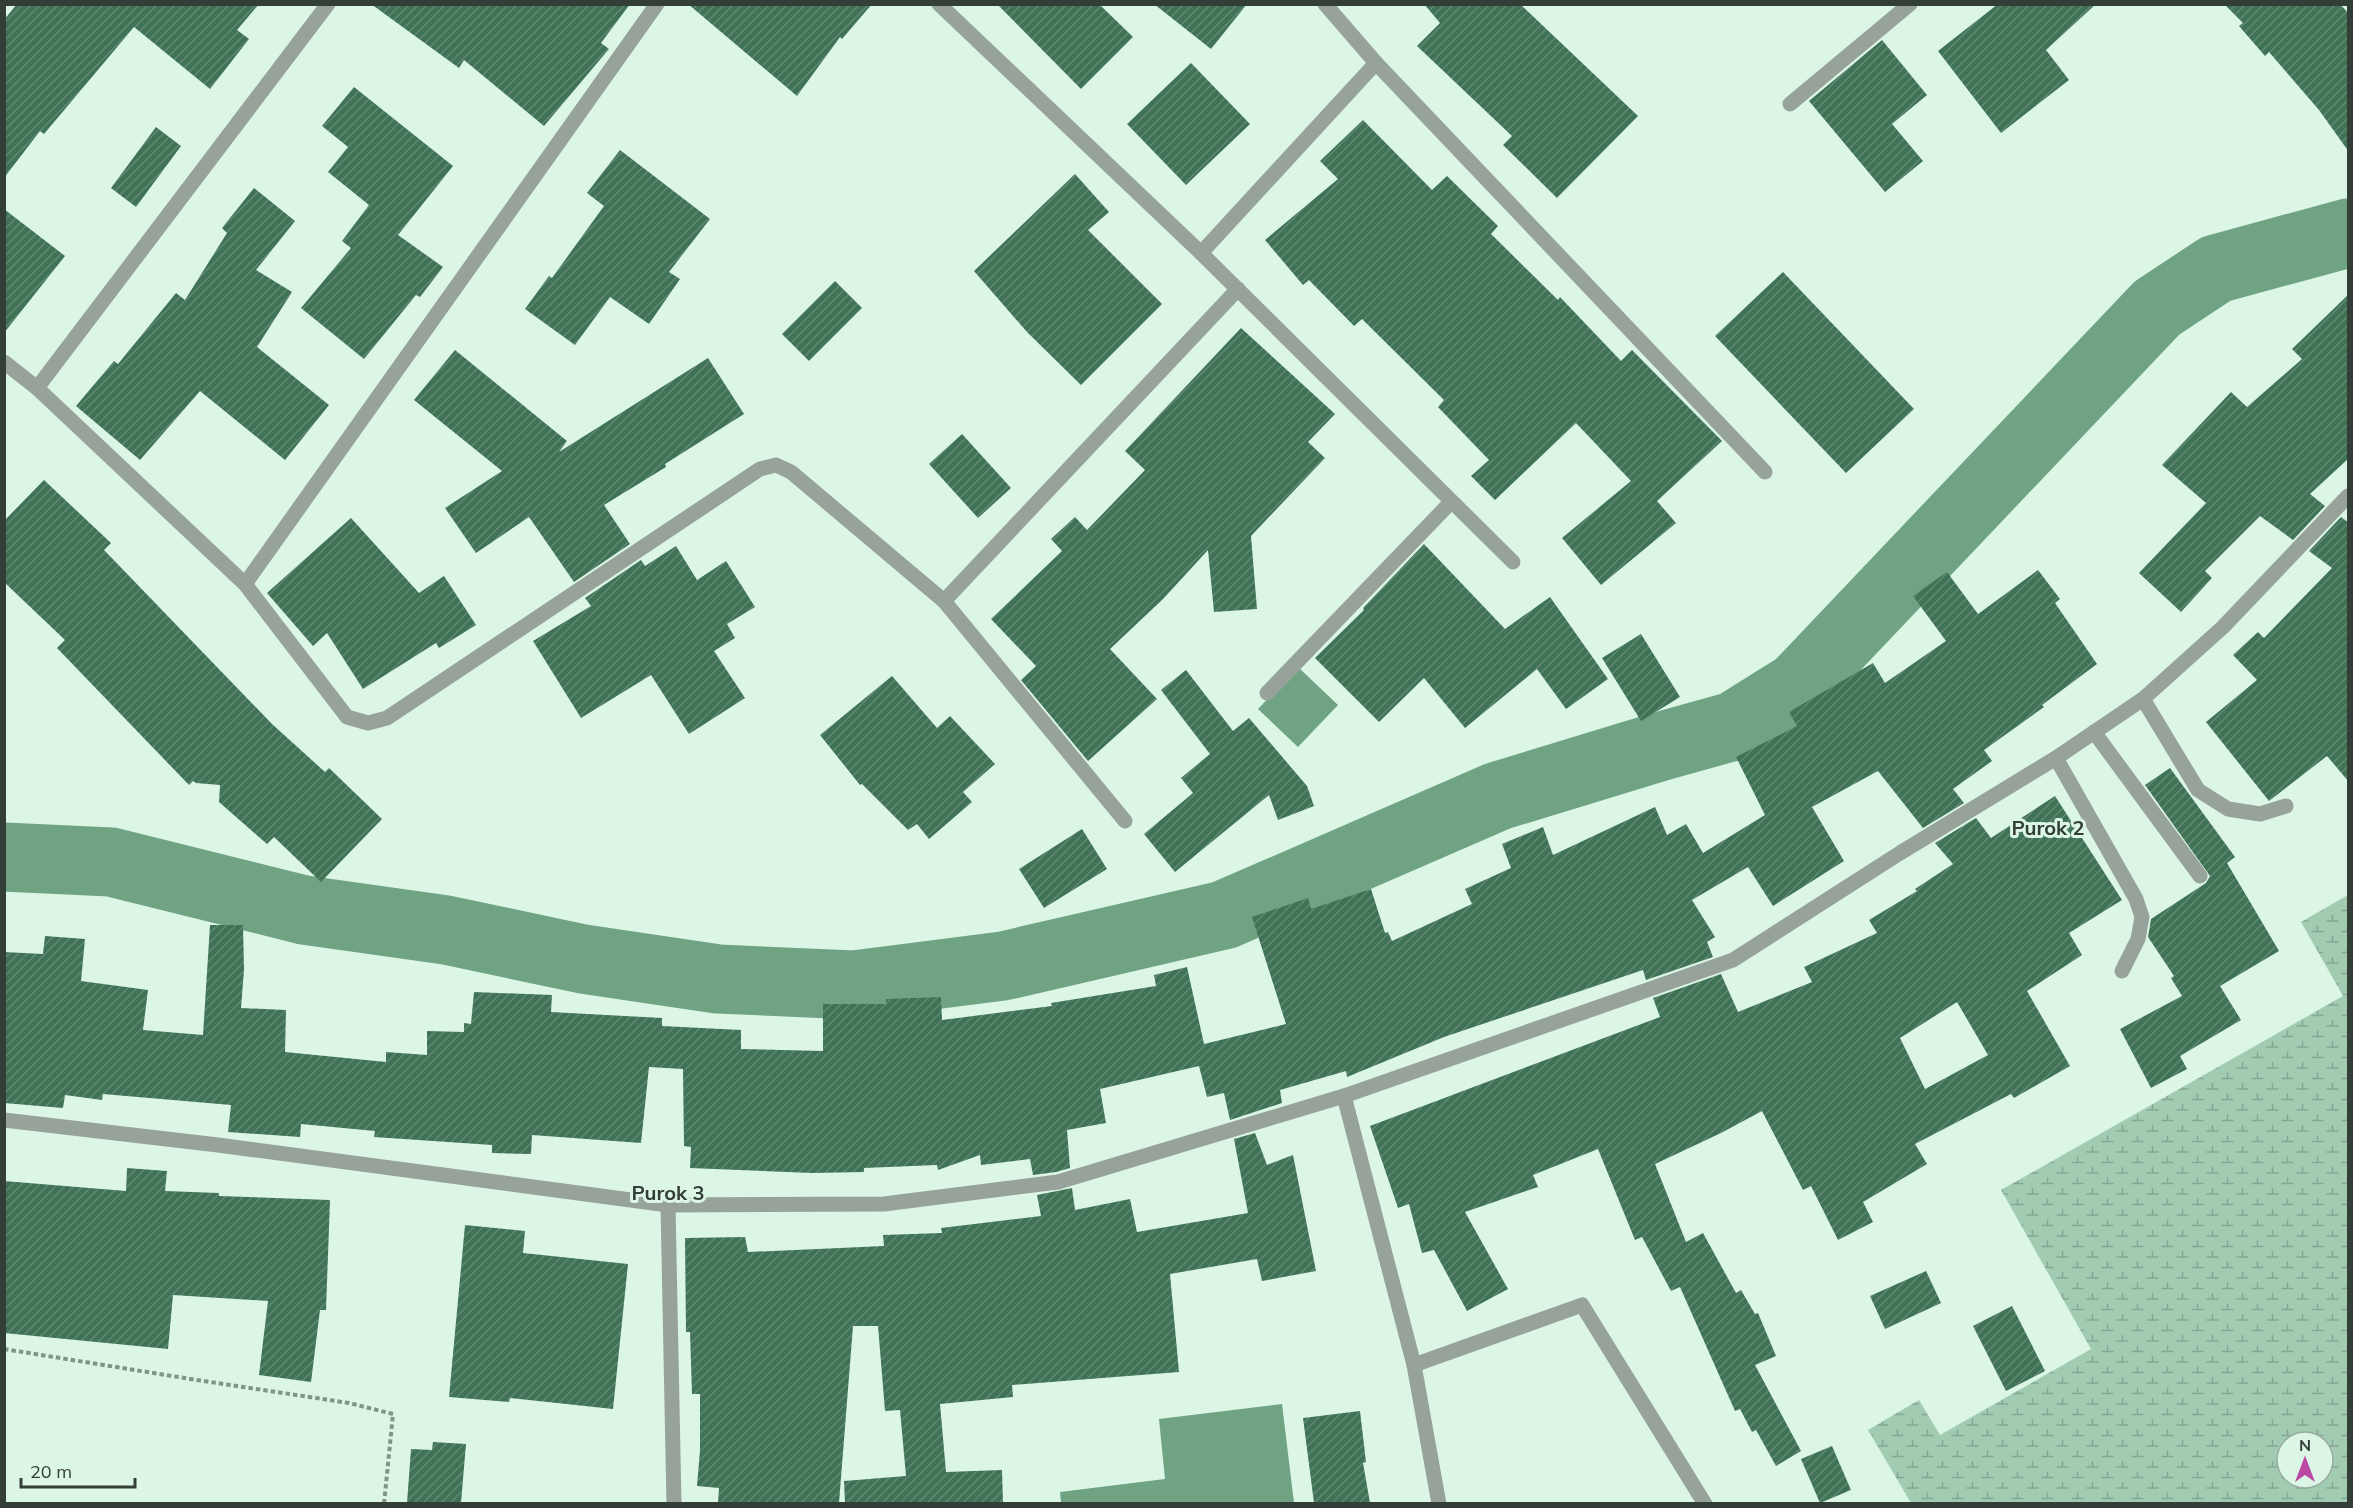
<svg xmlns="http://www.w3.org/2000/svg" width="2353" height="1508" font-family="Mulish,sans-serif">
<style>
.wetland{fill:url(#wetland-marsh);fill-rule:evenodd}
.water{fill:#6fa383}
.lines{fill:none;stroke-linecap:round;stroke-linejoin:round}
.river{stroke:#6fa383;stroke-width:69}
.building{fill:url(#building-hatch);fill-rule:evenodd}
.path{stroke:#829488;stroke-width:4;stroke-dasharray:4.5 3;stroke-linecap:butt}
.minor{stroke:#97a29b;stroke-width:15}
.tertiary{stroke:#97a29b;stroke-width:15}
.labels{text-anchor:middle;stroke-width:6;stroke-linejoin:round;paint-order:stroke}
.neighbourhood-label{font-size:20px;font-weight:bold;fill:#333e37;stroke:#dcf6e5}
</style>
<defs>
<pattern id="wetland-marsh" width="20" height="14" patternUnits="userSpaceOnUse" patternTransform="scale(1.5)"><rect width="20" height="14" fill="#a2ccb2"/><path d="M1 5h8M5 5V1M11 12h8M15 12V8" fill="none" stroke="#85a792"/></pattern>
<pattern id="building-hatch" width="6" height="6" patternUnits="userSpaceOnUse" patternTransform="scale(1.5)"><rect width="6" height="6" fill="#407356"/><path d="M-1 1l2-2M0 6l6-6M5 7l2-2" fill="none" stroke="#608871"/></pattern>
</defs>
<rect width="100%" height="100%" fill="#dcf6e5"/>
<path class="wetland" d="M 2348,895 L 2348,1503 L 1911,1503 L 1868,1430 L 1919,1400 L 1940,1435 L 2091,1349 L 2001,1190 L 2343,996 L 2301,922 ZM 2287,1442 L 2323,1442 L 2323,1478 L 2287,1478 Z"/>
<g class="water">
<path d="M 1298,667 L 1338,705 L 1298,747 L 1258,709 Z"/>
<path d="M 1282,1404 L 1294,1503 L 1061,1503 L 1060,1492 L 1165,1479 L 1159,1419 Z"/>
</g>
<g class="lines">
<path class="river" d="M 4,857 L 111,862 L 304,910 L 446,930 L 583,959 L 718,979 L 854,985 L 1003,966 L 1224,915 L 1498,796 L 1662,746 L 1734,726 L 1798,686 L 2157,308 L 2216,269 L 2348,233"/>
</g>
<g class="building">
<path d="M 17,4 L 259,4 L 237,30 L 249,39 L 210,89 L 134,27 L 44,134 L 40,131 L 4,178 L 4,20 Z"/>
<path d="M 371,4 L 630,4 L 601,43 L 609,49 L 544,126 L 464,60 L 459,68 Z"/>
<path d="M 688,4 L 872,4 L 842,39 L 840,37 L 797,96 Z"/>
<path d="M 997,4 L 1099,4 L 1133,37 L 1081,89 Z"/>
<path d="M 1154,4 L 1247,4 L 1211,49 Z"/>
<path d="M 1424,4 L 1520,4 L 1638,116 L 1557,198 L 1503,145 L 1512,136 L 1417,46 L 1440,23 Z"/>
<path d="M 1998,4 L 2096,4 L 2046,50 L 2069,80 L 2001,133 L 1938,51 Z"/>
<path d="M 2224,4 L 2340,4 L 2349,14 L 2349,152 L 2319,110 L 2269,52 L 2265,56 L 2239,26 L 2243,23 Z"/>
<path d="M 1882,40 L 1927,95 L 1892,124 L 1923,161 L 1885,192 L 1809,101 Z"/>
<path d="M 1191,63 L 1250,124 L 1186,185 L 1127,124 Z"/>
<path d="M 354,87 L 453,166 L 398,235 L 443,267 L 420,297 L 416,295 L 364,359 L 301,308 L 351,248 L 342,241 L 369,205 L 328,172 L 348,147 L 322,126 Z"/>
<path d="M 1363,120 L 1432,190 L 1447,176 L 1498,226 L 1491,234 L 1558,300 L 1560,297 L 1621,361 L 1632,350 L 1722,441 L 1657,501 L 1676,523 L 1601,585 L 1562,538 L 1631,481 L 1576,423 L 1495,500 L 1471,476 L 1489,460 L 1438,407 L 1444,400 L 1362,319 L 1354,326 L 1309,280 L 1303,285 L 1265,240 L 1338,179 L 1320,161 Z"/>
<path d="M 156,127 L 181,146 L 136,207 L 111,188 Z"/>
<path d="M 620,150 L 710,219 L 669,272 L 680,279 L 649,324 L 610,297 L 575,345 L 525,309 L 549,276 L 552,278 L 604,206 L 587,193 Z"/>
<path d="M 1075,174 L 1109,212 L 1088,230 L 1162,304 L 1081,385 L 1027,332 L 974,271 Z"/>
<path d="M 254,188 L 295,221 L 256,270 L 292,292 L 257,347 L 329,405 L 285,460 L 200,391 L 140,460 L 76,406 L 114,361 L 118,364 L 176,293 L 185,300 L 227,233 L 222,228 Z"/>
<path d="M 4,209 L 65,256 L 4,333 Z"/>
<path d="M 1783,272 L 1914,409 L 1846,473 L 1715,336 Z"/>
<path d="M 835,281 L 862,308 L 809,361 L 782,334 Z"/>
<path d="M 2349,294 L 2349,458 L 2310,494 L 2325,506 L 2293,540 L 2260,516 L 2205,571 L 2212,578 L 2181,612 L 2139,573 L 2206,503 L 2162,465 L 2231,392 L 2247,407 L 2302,359 L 2292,349 Z"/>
<path d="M 1241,328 L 1335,414 L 1308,442 L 1325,458 L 1251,536 L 1257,609 L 1214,612 L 1208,550 L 1163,599 L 1110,649 L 1157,699 L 1088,761 L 1021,680 L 1036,666 L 991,619 L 1062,551 L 1051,539 L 1075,517 L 1087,530 L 1145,470 L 1125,451 Z"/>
<path d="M 455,350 L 567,441 L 559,452 L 708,358 L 744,414 L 665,464 L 666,467 L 604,505 L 630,544 L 574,582 L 529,517 L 476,553 L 445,508 L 502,471 L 414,400 Z"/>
<path d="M 962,434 L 1011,488 L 978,518 L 929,464 Z"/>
<path d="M 44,480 L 111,543 L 104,550 L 272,724 L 325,772 L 329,768 L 382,819 L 321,882 L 274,837 L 267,844 L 219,802 L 220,785 L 196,783 L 193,781 L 189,785 L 57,648 L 65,640 L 4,582 L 4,521 Z"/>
<path d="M 2341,517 L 2349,523 L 2349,782 L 2327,756 L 2269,801 L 2206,722 L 2257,680 L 2233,655 L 2258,632 L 2264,638 L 2332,568 L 2309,551 Z"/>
<path d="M 351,518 L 419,593 L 444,576 L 476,625 L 439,648 L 436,643 L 363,689 L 327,633 L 313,646 L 267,593 Z"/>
<path d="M 1424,544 L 1505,629 L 1550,597 L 1608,679 L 1566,709 L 1537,669 L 1465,728 L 1424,678 L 1379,722 L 1315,658 L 1364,610 L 1363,608 Z"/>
<path d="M 676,546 L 697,580 L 726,561 L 755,607 L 727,624 L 735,638 L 714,651 L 745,698 L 689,734 L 651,675 L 581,718 L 533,641 L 591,606 L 585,598 L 641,560 L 645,566 Z"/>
<path d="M 2038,570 L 2060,599 L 2055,603 L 2097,664 L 2042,705 L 2044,707 L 1984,750 L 1992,761 L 1953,789 L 1964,803 L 1923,828 L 1878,771 L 1812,807 L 1844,861 L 1773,906 L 1748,867 L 1692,900 L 1715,937 L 1707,942 L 1713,957 L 1646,980 L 1643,970 L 1444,1037 L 1347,1077 L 1346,1071 L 1280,1090 L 1282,1103 L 1230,1120 L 1224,1093 L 1207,1097 L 1199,1066 L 1100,1089 L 1106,1123 L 1067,1130 L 1070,1168 L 1056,1172 L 1033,1175 L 1030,1159 L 981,1165 L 980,1155 L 938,1170 L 937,1165 L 864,1168 L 864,1172 L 812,1173 L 690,1168 L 691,1147 L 684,1146 L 683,1069 L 649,1067 L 641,1143 L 532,1135 L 531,1154 L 492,1153 L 492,1145 L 374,1137 L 375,1131 L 301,1124 L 300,1137 L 228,1132 L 231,1105 L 103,1094 L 102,1100 L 65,1095 L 63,1108 L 4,1103 L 4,952 L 43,954 L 45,936 L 85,939 L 81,981 L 148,990 L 143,1030 L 203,1035 L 210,925 L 243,925 L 244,970 L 241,1008 L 286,1010 L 285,1052 L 386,1062 L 386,1052 L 427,1055 L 427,1031 L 464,1032 L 464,1023 L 471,1024 L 474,992 L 552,995 L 551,1012 L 662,1018 L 662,1026 L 741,1030 L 741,1049 L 823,1051 L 823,1004 L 886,1004 L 886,999 L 941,997 L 942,1020 L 1052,1006 L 1051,1003 L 1156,986 L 1154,975 L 1187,967 L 1204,1044 L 1286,1024 L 1252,917 L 1308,898 L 1311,909 L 1371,889 L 1385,933 L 1388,932 L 1392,941 L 1472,904 L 1465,889 L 1511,868 L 1502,844 L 1543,827 L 1553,855 L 1655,807 L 1667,835 L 1686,824 L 1703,853 L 1765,815 L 1736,757 L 1797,726 L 1789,712 L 1873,663 L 1885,683 L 1946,641 L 1913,596 L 1947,572 L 1978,614 Z"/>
<path d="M 1641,634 L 1680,697 L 1641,721 L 1602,658 Z"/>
<path d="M 1186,670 L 1233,731 L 1249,718 L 1307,786 L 1314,806 L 1278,820 L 1269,795 L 1175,872 L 1144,834 L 1193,793 L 1181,778 L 1210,754 L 1161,690 Z"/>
<path d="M 892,676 L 937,728 L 950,716 L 995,764 L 963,792 L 972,802 L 929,839 L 917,824 L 908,830 L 862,784 L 860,785 L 820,735 Z"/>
<path d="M 2170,768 L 2235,857 L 2227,863 L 2279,951 L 2220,986 L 2241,1020 L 2180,1056 L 2187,1069 L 2151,1088 L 2120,1029 L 2182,996 L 2171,978 L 2174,976 L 2148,937 L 2151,919 L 2206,883 L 2210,876 L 2145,785 Z"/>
<path d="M 2055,796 L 2122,900 L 2069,933 L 2082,955 L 2027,991 L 2070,1066 L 2014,1098 L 2011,1094 L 1915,1144 L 1927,1164 L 1863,1202 L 1873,1222 L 1838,1240 L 1811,1186 L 1803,1190 L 1762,1111 L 1721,1133 L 1655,1164 L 1686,1242 L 1703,1233 L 1736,1293 L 1741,1290 L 1755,1314 L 1758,1313 L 1776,1356 L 1755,1365 L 1801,1451 L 1776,1466 L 1756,1430 L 1752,1432 L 1740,1409 L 1735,1411 L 1680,1287 L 1671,1291 L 1642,1237 L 1635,1240 L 1598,1149 L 1533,1175 L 1538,1187 L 1465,1212 L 1508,1289 L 1467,1311 L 1434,1250 L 1422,1253 L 1409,1204 L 1398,1208 L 1370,1126 L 1660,1017 L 1653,998 L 1721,974 L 1738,1012 L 1812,982 L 1804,967 L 1877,933 L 1869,920 L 1917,891 L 1915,889 L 1953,864 L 1935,843 L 1976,818 L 1991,838 ZM 1957,1002 L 1988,1055 L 1925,1089 L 1900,1038 Z"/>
<path d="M 1082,829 L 1107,869 L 1044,908 L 1019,869 Z"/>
<path d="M 1255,1133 L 1267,1165 L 1293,1155 L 1316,1271 L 1262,1281 L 1257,1259 L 1170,1274 L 1179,1372 L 1012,1385 L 1013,1397 L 940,1404 L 946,1472 L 1002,1470 L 1003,1503 L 845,1503 L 844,1481 L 906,1476 L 900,1410 L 885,1411 L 878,1326 L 853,1326 L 839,1503 L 718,1503 L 719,1488 L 697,1486 L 700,1450 L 700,1394 L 692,1394 L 690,1332 L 686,1332 L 685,1238 L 745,1237 L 748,1252 L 884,1246 L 883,1235 L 942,1233 L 941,1228 L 1041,1216 L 1037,1195 L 1072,1188 L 1075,1210 L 1130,1199 L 1137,1232 L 1248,1213 L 1234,1139 Z"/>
<path d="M 127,1168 L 167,1171 L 165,1191 L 219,1193 L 219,1196 L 330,1200 L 326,1310 L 320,1310 L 311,1382 L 259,1375 L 268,1301 L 173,1295 L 168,1349 L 4,1333 L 4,1181 L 126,1191 Z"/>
<path d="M 465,1225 L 525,1231 L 523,1253 L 628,1264 L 613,1409 L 510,1398 L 509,1402 L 449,1397 Z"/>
<path d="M 1926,1271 L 1941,1303 L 1885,1329 L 1870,1296 Z"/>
<path d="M 2012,1306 L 2045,1371 L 2006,1391 L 1973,1326 Z"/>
<path d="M 1360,1411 L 1366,1462 L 1363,1463 L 1370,1503 L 1314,1503 L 1303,1418 Z"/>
<path d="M 433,1442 L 466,1444 L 461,1503 L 407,1503 L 411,1449 L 432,1450 Z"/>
<path d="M 1832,1446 L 1851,1490 L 1820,1503 L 1801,1459 Z"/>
</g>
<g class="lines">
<path class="path" d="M 4,1349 L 197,1380 L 349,1403 L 393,1414 L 384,1504"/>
<g class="minor">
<path d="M 939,4 L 1201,253 L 1513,562"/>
<path d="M 1325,4 L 1376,63 L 1765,472"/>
<path d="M 1790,104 L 1910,4"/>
<path d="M 1201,253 L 1376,63"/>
<path d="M 4,362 L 37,388 L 245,584 L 347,717 L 368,723 L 387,718 L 760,469 L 776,465 L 791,472 L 944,601 L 1125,821"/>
<path d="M 37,388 L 328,4"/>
<path d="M 245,584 L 657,4"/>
<path d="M 944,601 L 1238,289"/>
<path d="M 1267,693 L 1451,502"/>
<path d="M 2143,699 L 2198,790 L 2228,809 L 2260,814 L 2286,806"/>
<path d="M 2094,732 L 2200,876"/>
<path d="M 2056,758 L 2136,899 L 2142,917 L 2138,939 L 2122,971"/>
<path d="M 1344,1096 L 1414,1365 L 1439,1504"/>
<path d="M 668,1205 L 674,1504"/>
<path d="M 1414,1365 L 1582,1305 L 1705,1504"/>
</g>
<path class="tertiary" d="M 4,1120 L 218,1145 L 668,1205 L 884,1204 L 1058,1182 L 1344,1096 L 1733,960 L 1900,853 L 2056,758 L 2143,699 L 2223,627 L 2348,496"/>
</g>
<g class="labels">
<g class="neighbourhood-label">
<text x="2048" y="835">Purok 2</text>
<text x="668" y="1200">Purok 3</text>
</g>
</g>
<rect width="2353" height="1508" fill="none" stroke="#333e37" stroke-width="12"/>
<g transform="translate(2305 1460)"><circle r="28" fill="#dcf6e5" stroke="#98ac9f" stroke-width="1.5"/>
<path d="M0-4.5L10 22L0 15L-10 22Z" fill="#bb48a2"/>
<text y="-9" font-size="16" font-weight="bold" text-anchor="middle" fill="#333e37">N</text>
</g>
<path d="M21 1478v9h114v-9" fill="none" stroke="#333e37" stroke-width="3"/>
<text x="30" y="1478" font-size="18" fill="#333e37" stroke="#dcf6e5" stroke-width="4.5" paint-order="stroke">20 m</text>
</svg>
